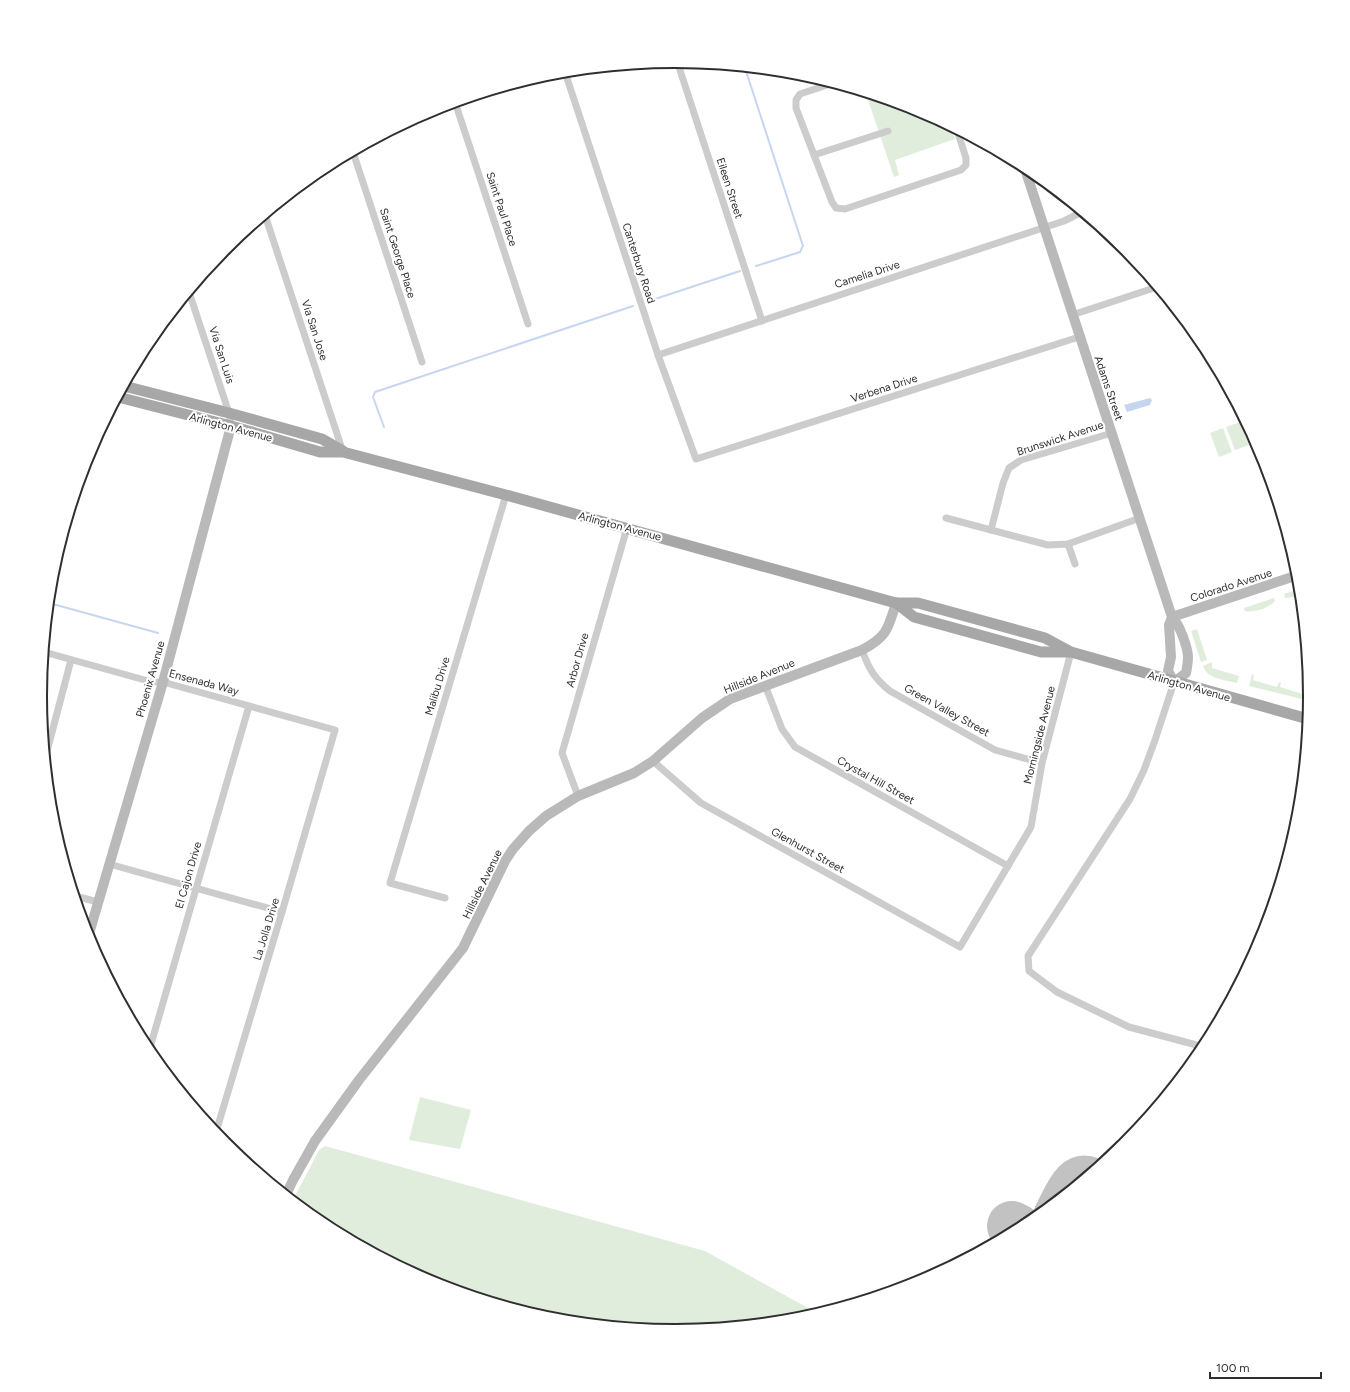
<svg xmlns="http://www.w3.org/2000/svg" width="1350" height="1392" font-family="Figtree,sans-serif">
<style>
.green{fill:#e1eddc}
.water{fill:#c7d6ef}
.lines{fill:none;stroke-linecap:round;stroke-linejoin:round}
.stream{stroke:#c7d6ef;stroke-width:2}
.taxiway{stroke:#c2c2c2;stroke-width:20}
.runway{stroke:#c2c2c2;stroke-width:50}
.street{stroke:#ccc;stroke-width:7}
.secondary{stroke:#b9b9b9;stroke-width:10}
.primary{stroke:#a7a7a7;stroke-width:11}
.labels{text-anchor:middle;stroke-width:4;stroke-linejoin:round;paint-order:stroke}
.street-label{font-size:11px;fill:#2f2f2f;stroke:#fff}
.rim{fill:none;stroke:#2f2f2f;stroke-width:2}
</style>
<rect width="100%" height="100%" fill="#fff"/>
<g class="green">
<path d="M 866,94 L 873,96 L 875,101 C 894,95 933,117 951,127 L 955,139 L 895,160 L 899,175 L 894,177 Z"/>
<path d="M 1243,420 L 1244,420 L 1256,443 L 1252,444 Z"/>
<path d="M 1240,422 L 1249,445 L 1235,450 L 1226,427 Z"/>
<path d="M 1223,428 L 1232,452 L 1219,457 L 1210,433 Z"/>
<path d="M 1300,589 L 1300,596 L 1285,598 L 1284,594 Z"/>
<path d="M 1274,598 L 1275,601 C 1269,608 1254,613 1245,611 L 1244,608 Z"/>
<path d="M 1197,629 L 1207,660 L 1201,662 L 1191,631 Z"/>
<path d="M 1212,662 L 1212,668 L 1239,676 L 1237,683 C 1225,680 1207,679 1203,666 Z"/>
<path d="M 1252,674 L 1254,675 L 1253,680 L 1277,687 L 1279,682 L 1281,682 L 1280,687 L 1309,696 L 1310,693 L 1310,701 L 1249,686 Z"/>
<path d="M 420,1097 L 471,1110 L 460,1149 L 409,1140 Z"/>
<path d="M 325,1146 L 705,1251 L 817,1313 L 799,1319 L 675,1331 L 551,1319 L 432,1283 L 322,1224 L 293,1200 L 319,1150 Z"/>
</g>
<path class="water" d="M 1150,398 L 1152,400 L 1150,405 L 1127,412 L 1124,405 Z"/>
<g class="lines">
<g class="stream">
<path d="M 745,68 L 803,246 L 800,252 L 756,266"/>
<path d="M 649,301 L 740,271"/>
<path d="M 384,427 L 373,397 L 375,392 L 633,306"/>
<path d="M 49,603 L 158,633"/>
</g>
<path class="taxiway" d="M 1044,1211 C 1055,1190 1066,1156 1096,1168"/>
<path class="runway" d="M 1012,1226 L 1018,1229"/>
<g class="street">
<path d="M 677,61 L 762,321"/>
<path d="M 565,72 L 658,355 L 696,459 L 1079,337"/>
<path d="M 833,83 L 800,94 L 796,100 L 796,108 L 832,202 L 836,208 L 845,209 L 961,170 L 966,165 L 966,158 L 957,130"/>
<path d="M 455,102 L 528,324"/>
<path d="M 353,152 L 422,362"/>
<path d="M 814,155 L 888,131"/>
<path d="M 265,215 L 343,452"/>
<path d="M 189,292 L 229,413 L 231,426"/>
<path d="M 1072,315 L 1157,287"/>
<path d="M 658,355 L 1064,221 L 1082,212"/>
<path d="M 946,518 L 1048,545 L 1068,544 L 1140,518"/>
<path d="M 991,530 L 1003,483 L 1009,468 L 1021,460 L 1112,433"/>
<path d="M 1068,544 L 1075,564"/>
<path d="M 862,650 C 869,669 874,678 890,691 L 995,750 L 1042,763"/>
<path d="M 44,652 L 152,682 L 163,682 L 335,730 L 282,912 L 216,1132"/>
<path d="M 1174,682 L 1155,740 L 1144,770 L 1130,799 L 1028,956 L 1029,971 L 1057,992 L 1129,1027 L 1204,1047"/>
<path d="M 765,685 L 782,729 L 795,747 L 1008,866"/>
<path d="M 46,755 L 71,660"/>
<path d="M 653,761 L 701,803 L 960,947 L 1031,827 L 1042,763 L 1071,652"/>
<path d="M 578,796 L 562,753 L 627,528"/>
<path d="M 109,864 L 282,912"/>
<path d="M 75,896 L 98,902"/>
<path d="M 445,898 L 390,883 L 506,495"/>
<path d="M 149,1051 L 249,706"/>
</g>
<g class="secondary">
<path d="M 1024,166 L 1172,617 C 1180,625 1187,646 1188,656 C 1188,662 1187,668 1186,673 L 1174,682 L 1168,671 L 1171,657 L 1169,625 L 1172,617"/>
<path d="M 1172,617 L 1298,575"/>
<path d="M 88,937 L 163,682 L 231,426"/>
<path d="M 286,1195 L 293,1180 L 315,1141 L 359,1080 L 463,948 L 505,861 L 513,849 L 529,831 L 546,816 L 578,796 L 634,773 L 653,761 L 702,718 L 730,699 L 862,650 C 887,637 888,629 896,603"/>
</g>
<g class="primary">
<path d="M 124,386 L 229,413 L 322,439 L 343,451"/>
<path d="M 118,397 L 231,426 L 320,452 L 343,452 L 506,495 L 896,603 L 918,603 L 1045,638 L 1071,652 L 1308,719"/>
<path d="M 896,603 L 914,617 L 1041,652 L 1070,652"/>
</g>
</g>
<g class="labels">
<g class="street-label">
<text transform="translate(730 188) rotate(72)" y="4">Eileen Street</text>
<text transform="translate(502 209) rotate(72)" y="4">Saint Paul Place</text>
<text transform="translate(398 253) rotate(72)" y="4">Saint George Place</text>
<text transform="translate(639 263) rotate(72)" y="4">Canterbury Road</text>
<text transform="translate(867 274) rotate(-18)" y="4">Camelia Drive</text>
<text transform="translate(315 330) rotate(72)" y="4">Via San Jose</text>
<text transform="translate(222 355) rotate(72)" y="4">Via San Luis</text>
<text transform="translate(884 388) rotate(-18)" y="4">Verbena Drive</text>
<text transform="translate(1109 388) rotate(71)" y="4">Adams Street</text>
<text transform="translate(231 427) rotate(15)" y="4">Arlington Avenue</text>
<text transform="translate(1060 438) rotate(-18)" y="4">Brunswick Avenue</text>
<text transform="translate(620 526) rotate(15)" y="4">Arlington Avenue</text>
<text transform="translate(1231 585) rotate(-18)" y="4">Colorado Avenue</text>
<text transform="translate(577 660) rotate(-74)" y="4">Arbor Drive</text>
<text transform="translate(759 676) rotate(-22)" y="4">Hillside Avenue</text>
<text transform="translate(150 679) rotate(-74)" y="4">Phoenix Avenue</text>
<text transform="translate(204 682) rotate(15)" y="4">Ensenada Way</text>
<text transform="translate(437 686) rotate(-73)" y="4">Malibu Drive</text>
<text transform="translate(1189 686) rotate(16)" y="4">Arlington Avenue</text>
<text transform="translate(947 710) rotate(29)" y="4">Green Valley Street</text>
<text transform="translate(1039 735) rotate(-76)" y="4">Morningside Avenue</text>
<text transform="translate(876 780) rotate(29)" y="4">Crystal Hill Street</text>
<text transform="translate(808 850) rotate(29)" y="4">Glenhurst Street</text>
<text transform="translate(188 875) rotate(-74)" y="4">El Cajon Drive</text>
<text transform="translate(482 884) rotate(-64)" y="4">Hillside Avenue</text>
<text transform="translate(266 929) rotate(-73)" y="4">La Jolla Drive</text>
</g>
</g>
<path d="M0 0H1350V1392H0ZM47 696a628 628 0 1 1 1256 0a628 628 0 1 1-1256 0Z" fill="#fff" fill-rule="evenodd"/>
<path class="rim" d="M47 696a628 628 0 1 1 1256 0a628 628 0 1 1-1256 0Z"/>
<path d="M1210 1372v6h111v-6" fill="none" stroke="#2f2f2f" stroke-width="2"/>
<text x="1216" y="1372" font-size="12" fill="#2f2f2f" stroke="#ffffff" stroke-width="3" paint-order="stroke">100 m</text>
</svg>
